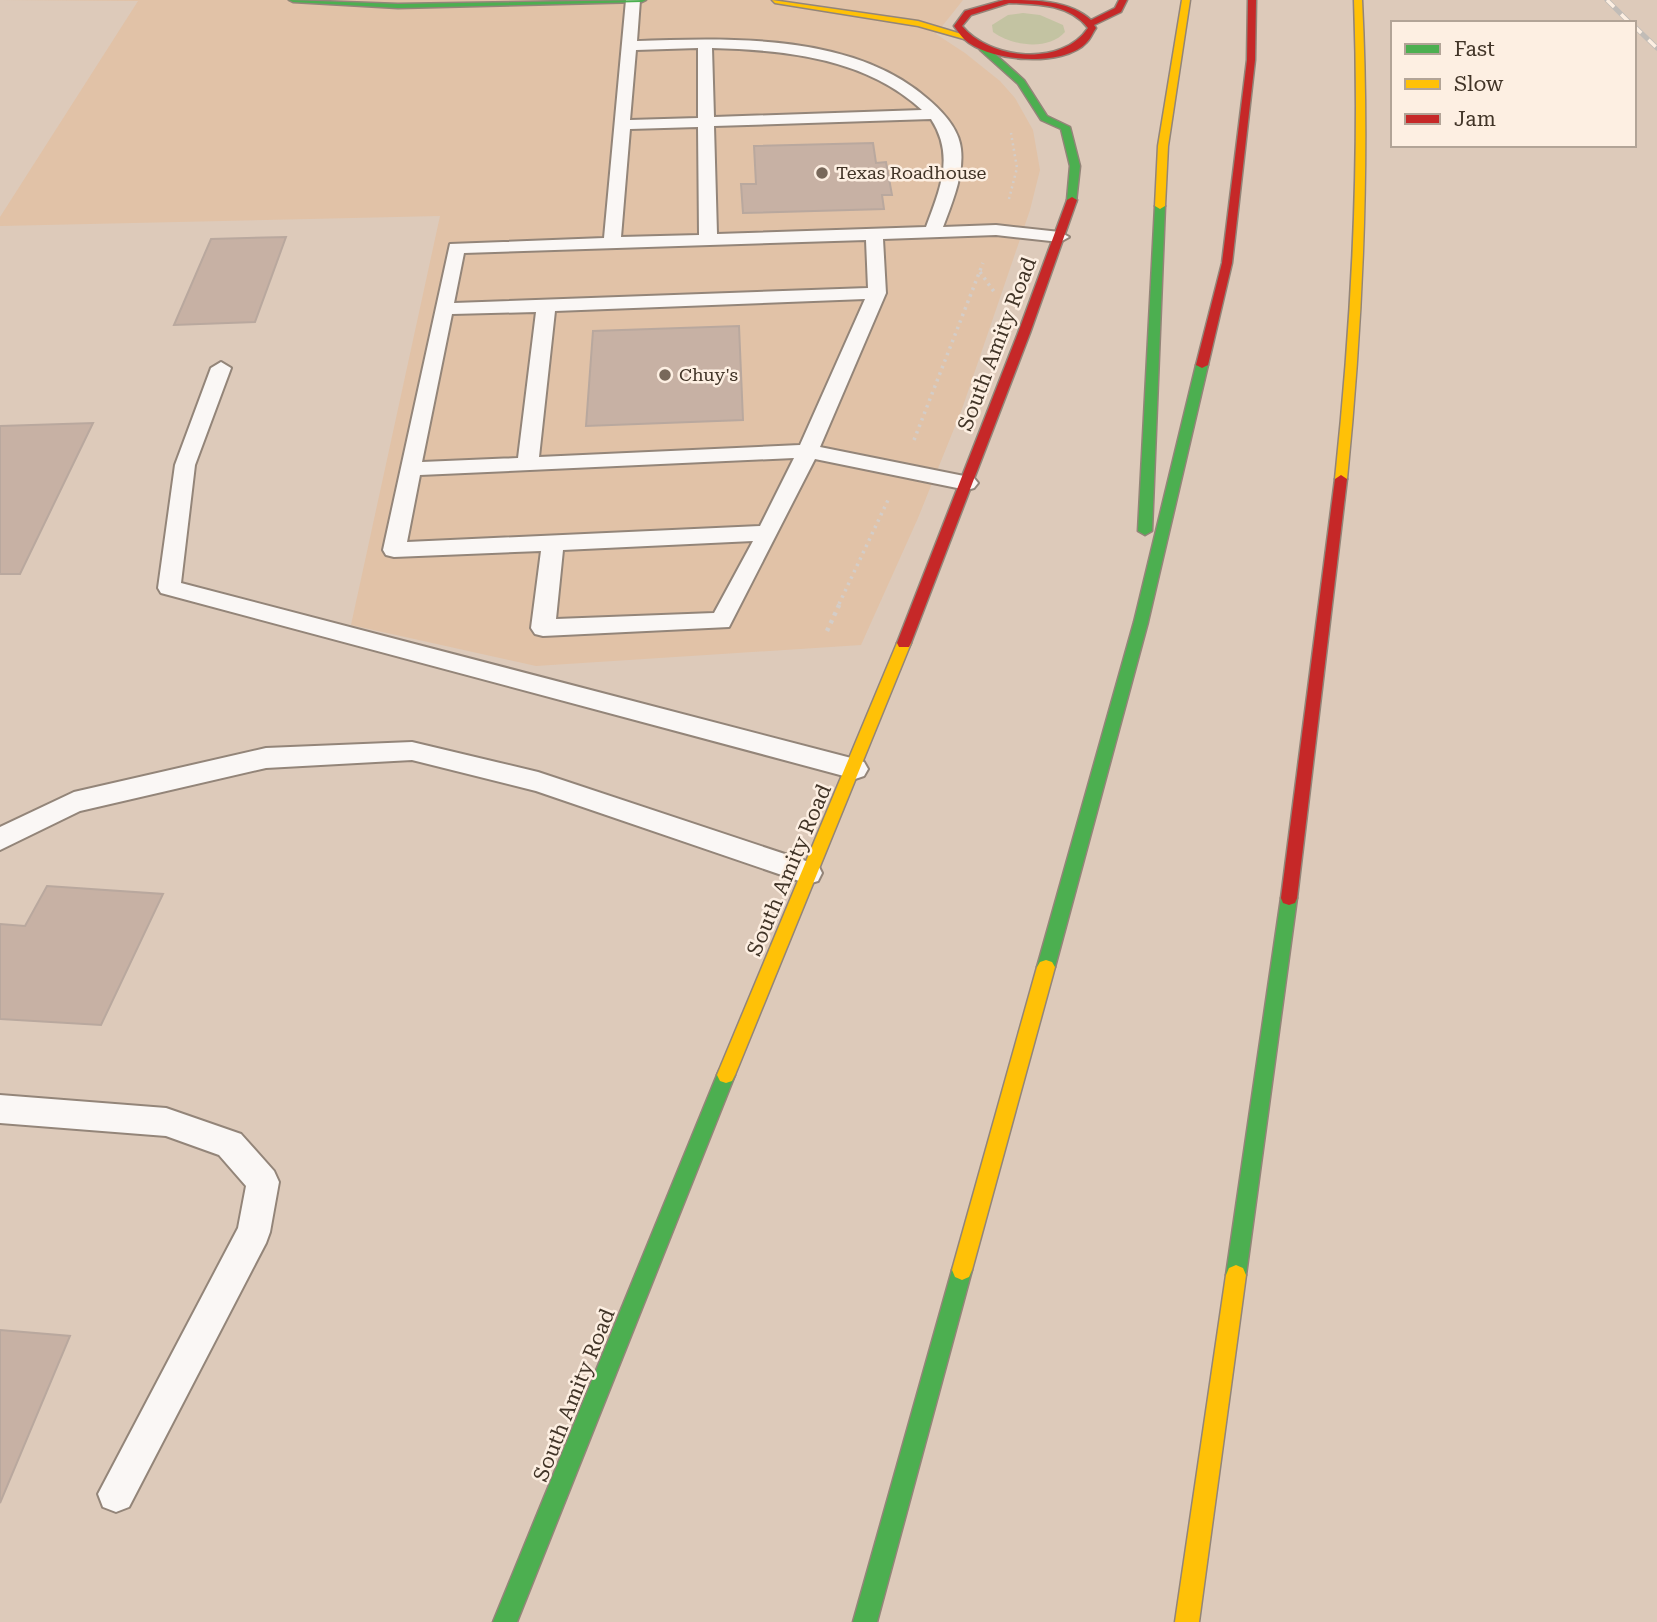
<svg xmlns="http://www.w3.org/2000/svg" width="1657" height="1622" font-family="'Roboto Serif',serif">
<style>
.built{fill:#e1c2a7}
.green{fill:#c3c3a2}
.building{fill:#c7b1a4;stroke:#b9a89e;stroke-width:2}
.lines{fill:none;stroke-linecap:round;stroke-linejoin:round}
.lane-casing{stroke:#938579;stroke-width:4}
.fast-casing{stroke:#938579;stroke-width:3}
.slow-casing{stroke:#938579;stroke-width:3}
.jam-casing{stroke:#938579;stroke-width:3}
.path-far2{stroke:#d4cdc8;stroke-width:2.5;stroke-dasharray:2 3.5;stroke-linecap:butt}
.path-far1{stroke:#d4cdc8;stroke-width:3.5;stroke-dasharray:2.5 4.5;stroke-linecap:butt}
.path{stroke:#d4cdc8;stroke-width:4.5;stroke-dasharray:3.5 5;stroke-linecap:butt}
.lane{fill:#faf7f5;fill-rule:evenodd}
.fast{fill:#4caf50;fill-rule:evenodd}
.slow{fill:#ffc107;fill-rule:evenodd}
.jam{fill:#c62828;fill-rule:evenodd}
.rail-casing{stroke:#c1bcb7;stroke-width:5}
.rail{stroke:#fdefe2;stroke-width:3.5;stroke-dasharray:10;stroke-linecap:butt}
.poi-dot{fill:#78685a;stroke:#fdefe2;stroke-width:2.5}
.labels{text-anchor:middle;stroke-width:5;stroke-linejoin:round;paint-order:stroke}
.far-poi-label{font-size:18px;fill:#413427;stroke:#fdefe2;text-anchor:start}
.street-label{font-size:21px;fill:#413427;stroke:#fdefe2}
</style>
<rect width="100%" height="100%" fill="#ddcaba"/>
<path class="built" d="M 0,0 L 963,0 L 936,34 L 965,53 L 1000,81 L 1015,98 L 1033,130 L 1040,170 L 1030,210 L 962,409 L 918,518 L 861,645 L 536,666 L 351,625 L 440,216 L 0,226 L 0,217 L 138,1 Z"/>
<path class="green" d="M 1023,13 L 1040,15 L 1063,25 L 1065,32 C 1048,51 1012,46 993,32 L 992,25 L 1008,15 Z"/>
<g class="building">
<path d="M 873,143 L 876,163 L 886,162 L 892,195 L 882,195 L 884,209 L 743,213 L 741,184 L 756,184 L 754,146 Z"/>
<path d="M 286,237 L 255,322 L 174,325 L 211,239 Z"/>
<path d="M 739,326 L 743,420 L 586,426 L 593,331 Z"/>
<path d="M 93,423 L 20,574 L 0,574 L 0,426 Z"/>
<path d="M 47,886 L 163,894 L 101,1025 L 0,1019 L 0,924 L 25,926 Z"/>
<path d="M 0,1330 L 70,1336 L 0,1503 Z"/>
</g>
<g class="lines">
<defs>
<g id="lane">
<path d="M 626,0 L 640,0 L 637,41 C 730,38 855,33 929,100 C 943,112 959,129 961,149 C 964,175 952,203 943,227 L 996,225 L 1060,232 L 1069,237 L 1060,242 L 996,235 L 883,239 L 886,293 L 820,447 L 974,478 L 978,483 L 974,488 L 967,490 L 815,459 L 729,627 L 543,636 L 535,634 L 531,628 L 541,551 L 394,557 L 386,555 L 383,550 L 450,244 L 604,238 ZM 698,48 L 698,118 L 630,120 L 636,50 ZM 712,48 C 786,50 866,58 922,110 L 714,117 ZM 931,119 C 955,156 940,189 926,227 L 717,234 L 714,126 ZM 698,127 L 699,235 L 621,237 L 630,129 ZM 866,240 L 868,288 L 454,303 L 464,253 ZM 865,299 L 800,445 L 539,457 L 555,311 ZM 536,312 L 518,458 L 422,462 L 452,314 ZM 794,458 L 760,526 L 407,542 L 420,475 ZM 753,541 L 714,613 L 556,619 L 563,550 Z"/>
<path d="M 221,362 L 231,368 L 195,465 L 181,583 L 855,759 L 864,762 L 868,769 L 864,776 L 855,779 L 161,593 L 158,588 L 175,465 L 211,368 Z"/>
<path d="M 412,742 L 538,772 L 818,865 L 822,873 L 818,881 L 808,884 L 536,791 L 412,760 L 266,768 L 80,811 L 0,850 L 0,827 L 74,792 L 266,748 Z"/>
<path d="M 0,1095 L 166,1108 L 241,1134 L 274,1171 L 279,1182 L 270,1232 L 266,1243 L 129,1507 L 116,1512 L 103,1507 L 98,1494 L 238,1228 L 246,1186 L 219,1155 L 166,1136 L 0,1123 Z"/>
</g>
<g id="fast">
<path d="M 289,0 L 398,4 L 646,0 L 642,2 L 398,8 L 293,2 Z"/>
<path d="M 980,46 L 986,46 L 1024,80 L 1047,116 L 1070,127 L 1080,166 L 1076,202 L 1067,200 L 1070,166 L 1061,129 L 1041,120 L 1018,84 L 980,50 Z"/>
<path d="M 1160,203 L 1165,206 L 1152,531 L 1145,535 L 1138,531 L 1155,206 Z"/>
<path d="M 1202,362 L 1208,365 L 1148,622 L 1055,967 L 1052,972 L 1046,974 L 1040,972 L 1037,967 L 1134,622 L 1196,365 Z"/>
<path d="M 1289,891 L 1295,893 L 1297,898 L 1246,1275 L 1243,1282 L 1236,1285 L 1229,1282 L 1226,1275 L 1281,898 L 1283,893 Z"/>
<path d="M 726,1067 L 732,1069 L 735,1075 L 517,1622 L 493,1622 L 717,1075 L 720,1069 Z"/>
<path d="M 962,1260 L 969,1263 L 972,1270 L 877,1622 L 853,1622 L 952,1270 L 955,1263 Z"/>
</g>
<g id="slow">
<path d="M 772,0 L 918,21 L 968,36 L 964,39 L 918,26 L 775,3 Z"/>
<path d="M 1182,0 L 1190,0 L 1168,146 L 1165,206 L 1160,209 L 1155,206 L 1158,146 Z"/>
<path d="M 1354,0 L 1362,0 C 1370,160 1363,319 1347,479 L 1341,483 L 1335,479 C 1352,319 1360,161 1354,0 Z"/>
<path d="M 904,638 L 911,643 L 735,1075 L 732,1081 L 726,1083 L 720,1081 L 717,1075 L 897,643 Z"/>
<path d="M 1046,960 L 1052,962 L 1055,967 L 972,1270 L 969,1277 L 962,1280 L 955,1277 L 952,1270 L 1037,967 L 1040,962 Z"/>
<path d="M 1236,1265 L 1243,1268 L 1246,1275 L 1199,1622 L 1175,1622 L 1226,1275 L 1229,1268 Z"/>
</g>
<g id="jam">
<path d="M 1004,0 C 1033,0 1069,0 1091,20 L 1115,8 L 1119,0 L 1127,0 L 1121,12 L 1094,25 L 1096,28 C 1093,32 1091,38 1087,42 C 1064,68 988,62 964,39 C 960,35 957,30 954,26 L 965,11 ZM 1009,3 C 1037,4 1070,4 1088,28 C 1062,67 990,60 962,26 L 971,15 Z"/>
<path d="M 1248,0 L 1256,0 L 1255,60 L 1232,263 L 1208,365 L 1202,368 L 1196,365 L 1222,263 L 1247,60 Z"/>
<path d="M 1072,197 L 1077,200 L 1030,333 L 911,643 L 909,647 L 899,647 L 897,643 L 1018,333 L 1067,200 Z"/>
<path d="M 1341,475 L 1347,479 L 1297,898 L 1295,903 L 1289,905 L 1283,903 L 1281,898 L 1335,479 Z"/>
</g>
</defs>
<use href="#lane" class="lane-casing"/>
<use href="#fast" class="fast-casing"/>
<use href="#slow" class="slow-casing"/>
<use href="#jam" class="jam-casing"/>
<path class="path-far2" d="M 1009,199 L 1017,168 L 1011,133"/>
<g class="path-far1">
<path d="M 980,272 L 995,293"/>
<path d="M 914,440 L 983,263"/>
<path d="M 839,604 L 888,500"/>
</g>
<path class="path" d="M 827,631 L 840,603"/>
<use href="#lane" class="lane"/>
<use href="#fast" class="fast"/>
<use href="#slow" class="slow"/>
<use href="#jam" class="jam"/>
<defs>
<g id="rail">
<path d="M 1607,0 L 1630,23"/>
<path d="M 1634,26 L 1657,48"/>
</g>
</defs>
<use href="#rail" class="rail-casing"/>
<use href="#rail" class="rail"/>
</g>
<g class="poi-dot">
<circle cx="822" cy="173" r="7"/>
<circle cx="665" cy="375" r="7"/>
</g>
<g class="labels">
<g class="far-poi-label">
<text x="836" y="179">Texas Roadhouse</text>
<text x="679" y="381">Chuy's</text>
</g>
<g class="street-label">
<text transform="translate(997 344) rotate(-69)" y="7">South Amity Road</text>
<text transform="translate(789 870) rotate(-67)" y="7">South Amity Road</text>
<text transform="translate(574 1395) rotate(-68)" y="7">South Amity Road</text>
</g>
</g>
<rect x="1391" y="21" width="245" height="126" fill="#fdefe2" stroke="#b2a497" stroke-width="2"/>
<rect x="1405" y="44" width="35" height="10" fill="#4caf50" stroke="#b2a497" stroke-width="2"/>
<text x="1454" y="56" font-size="21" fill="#413427">Fast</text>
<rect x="1405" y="79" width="35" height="10" fill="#ffc107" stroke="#b2a497" stroke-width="2"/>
<text x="1454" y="91" font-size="21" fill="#413427">Slow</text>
<rect x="1405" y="114" width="35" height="10" fill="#c62828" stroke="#b2a497" stroke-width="2"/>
<text x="1454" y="126" font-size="21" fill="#413427">Jam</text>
</svg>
